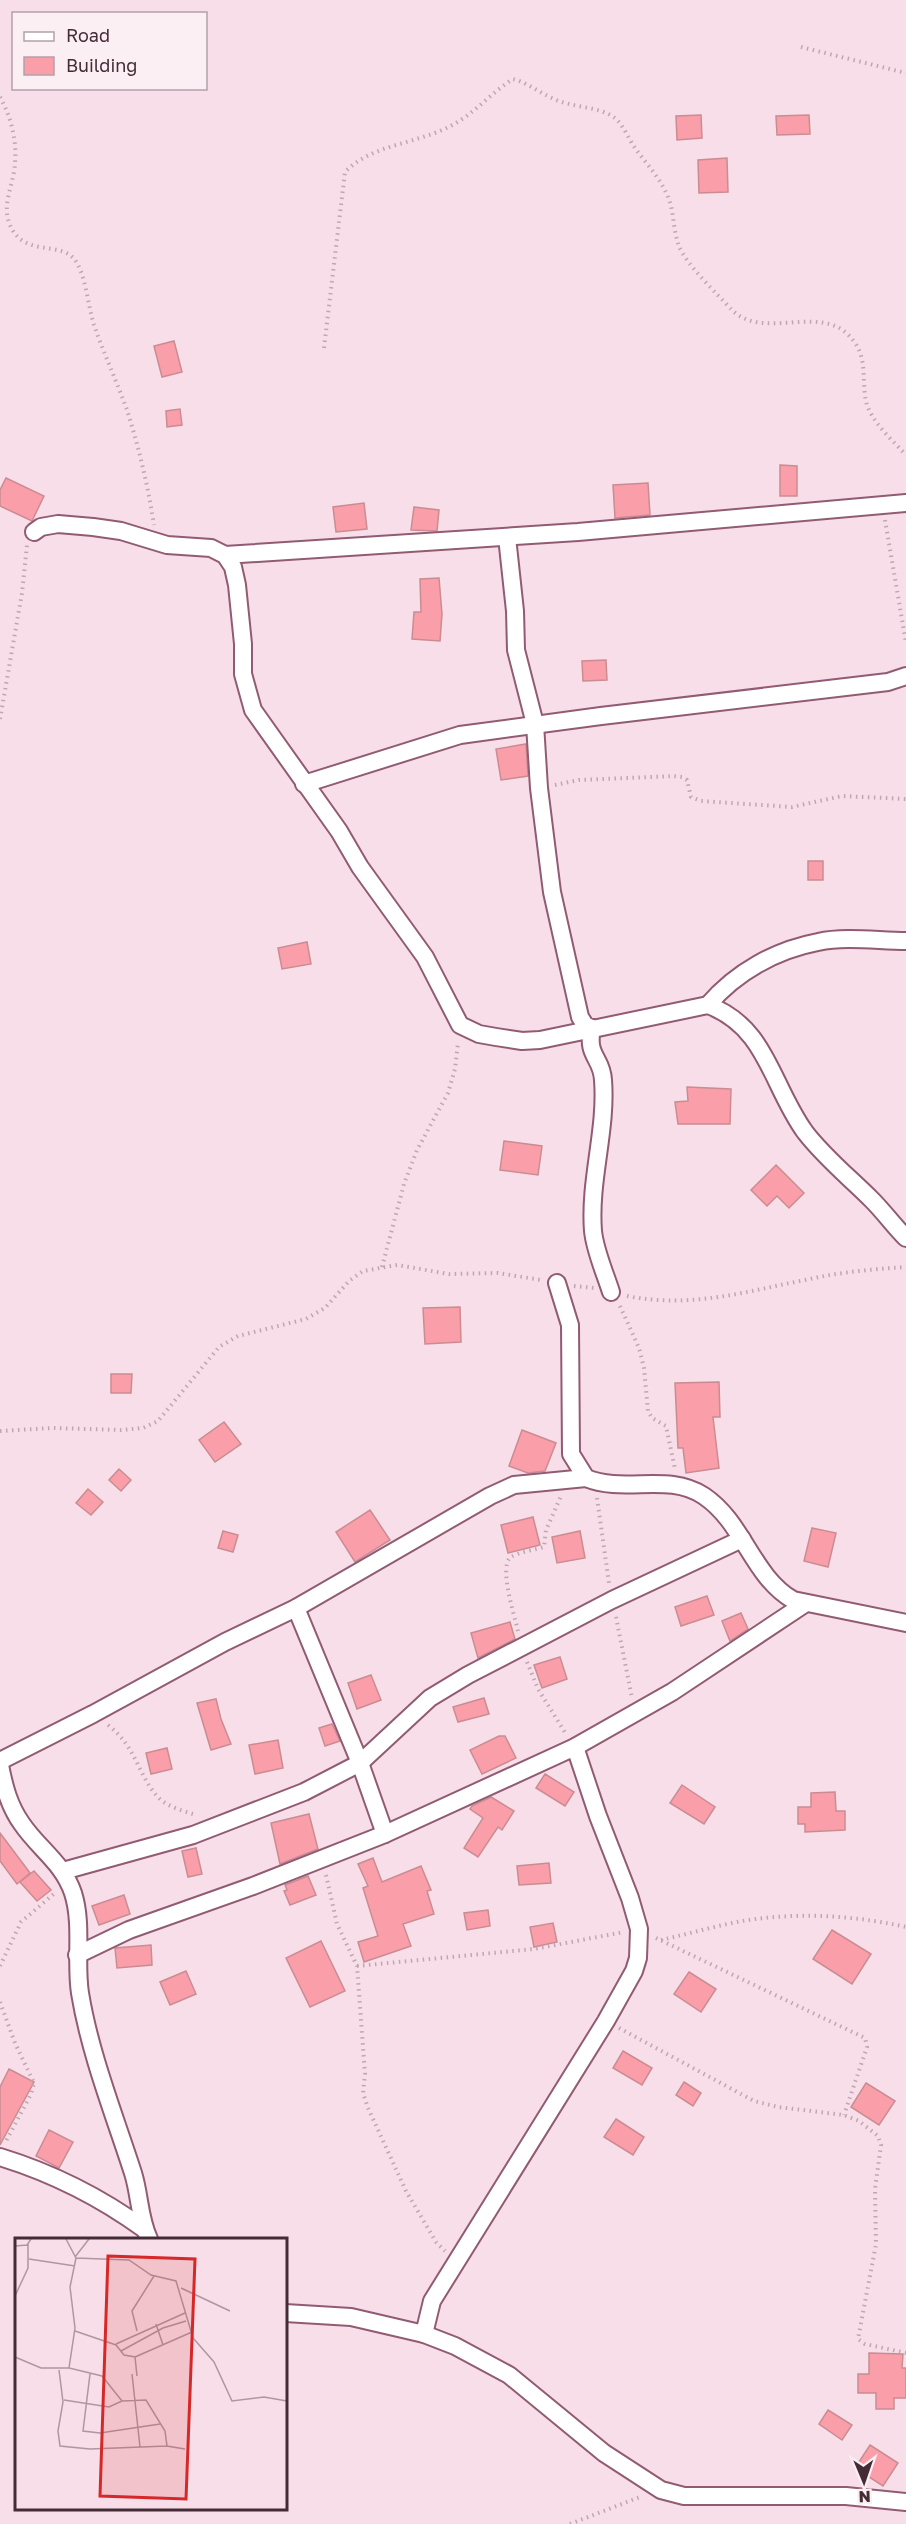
<svg xmlns="http://www.w3.org/2000/svg" width="906" height="2524" font-family="'Golos Text',sans-serif">
<style>
.building{fill:#fa9faa;stroke:#ca8c92;stroke-width:1.5}
.lines{fill:none;stroke-linecap:round;stroke-linejoin:round}
.street-casing{stroke:#915b73;stroke-width:20}
.path{stroke:#bfa7b1;stroke-width:4;stroke-dasharray:1.5 4.5;stroke-linecap:butt}
.street{stroke:#fff;stroke-width:16}
.inset-road{fill:none;stroke:#af97a1;stroke-width:1.5}
.view{fill:#d62828;fill-opacity:0.15;stroke:#d62828;stroke-width:3}
.inset-edge{fill:none;stroke:#442c37;stroke-width:3}
</style>
<rect width="100%" height="100%" fill="#f7dee8"/>
<g class="building">
<path d="M 701,115 L 702,138 L 677,140 L 676,116 Z"/>
<path d="M 809,115 L 810,134 L 777,135 L 776,116 Z"/>
<path d="M 727,158 L 728,192 L 699,193 L 698,160 Z"/>
<path d="M 174,341 L 182,372 L 162,377 L 154,346 Z"/>
<path d="M 180,409 L 182,425 L 167,427 L 166,411 Z"/>
<path d="M 780,465 L 797,466 L 797,496 L 780,496 Z"/>
<path d="M 6,478 L 44,496 L 32,521 L 0,506 L 0,490 Z"/>
<path d="M 648,483 L 650,515 L 615,518 L 613,485 Z"/>
<path d="M 364,503 L 367,529 L 336,532 L 333,507 Z"/>
<path d="M 414,507 L 439,510 L 437,531 L 411,530 Z"/>
<path d="M 439,578 L 442,614 L 440,641 L 412,639 L 414,612 L 421,612 L 420,579 Z"/>
<path d="M 606,660 L 607,680 L 583,681 L 582,661 Z"/>
<path d="M 526,744 L 528,776 L 501,780 L 496,749 Z"/>
<rect x="808" y="861" width="15" height="19"/>
<path d="M 307,942 L 311,964 L 282,969 L 278,948 Z"/>
<path d="M 687,1087 L 731,1089 L 730,1124 L 678,1124 L 675,1102 L 688,1101 Z"/>
<path d="M 504,1141 L 542,1146 L 538,1175 L 500,1170 Z"/>
<path d="M 776,1165 L 804,1193 L 789,1208 L 777,1196 L 767,1206 L 751,1190 Z"/>
<path d="M 460,1307 L 461,1342 L 425,1344 L 423,1308 Z"/>
<path d="M 111,1374 L 132,1374 L 131,1393 L 111,1393 Z"/>
<path d="M 719,1382 L 720,1417 L 713,1417 L 719,1468 L 686,1473 L 683,1448 L 678,1448 L 675,1383 Z"/>
<path d="M 224,1422 L 241,1444 L 215,1462 L 199,1440 Z"/>
<path d="M 522,1430 L 556,1443 L 545,1471 L 528,1473 L 509,1466 Z"/>
<path d="M 119,1469 L 131,1480 L 121,1491 L 109,1480 Z"/>
<path d="M 88,1489 L 103,1502 L 91,1515 L 76,1503 Z"/>
<path d="M 370,1510 L 390,1540 L 355,1562 L 336,1532 Z"/>
<path d="M 533,1517 L 540,1545 L 508,1553 L 501,1525 Z"/>
<path d="M 812,1528 L 836,1533 L 828,1567 L 804,1561 Z"/>
<path d="M 223,1531 L 238,1535 L 233,1552 L 218,1548 Z"/>
<path d="M 580,1531 L 585,1558 L 557,1563 L 552,1537 Z"/>
<path d="M 707,1596 L 714,1615 L 681,1626 L 675,1607 Z"/>
<path d="M 741,1613 L 748,1629 L 730,1641 L 722,1621 Z"/>
<path d="M 510,1622 L 515,1639 L 478,1658 L 471,1633 Z"/>
<path d="M 560,1657 L 567,1679 L 542,1688 L 534,1665 Z"/>
<path d="M 371,1675 L 381,1700 L 357,1709 L 348,1683 Z"/>
<path d="M 484,1698 L 489,1714 L 458,1722 L 453,1707 Z"/>
<path d="M 216,1699 L 221,1719 L 231,1744 L 211,1750 L 197,1703 Z"/>
<path d="M 332,1724 L 340,1741 L 325,1746 L 319,1728 Z"/>
<path d="M 499,1736 L 505,1736 L 516,1758 L 482,1774 L 470,1750 Z"/>
<path d="M 278,1740 L 283,1768 L 255,1774 L 249,1745 Z"/>
<path d="M 167,1748 L 172,1769 L 151,1774 L 146,1753 Z"/>
<path d="M 545,1774 L 574,1792 L 565,1806 L 536,1788 Z"/>
<path d="M 682,1785 L 715,1807 L 704,1824 L 670,1803 Z"/>
<path d="M 835,1792 L 836,1811 L 845,1811 L 845,1830 L 805,1832 L 805,1824 L 798,1824 L 798,1807 L 811,1807 L 811,1793 Z"/>
<path d="M 491,1797 L 514,1811 L 502,1830 L 498,1827 L 478,1857 L 464,1848 L 483,1818 L 470,1809 L 472,1806 Z"/>
<path d="M 309,1814 L 318,1849 L 280,1864 L 271,1823 Z"/>
<path d="M 0,1833 L 30,1873 L 17,1884 L 0,1861 Z"/>
<path d="M 196,1848 L 202,1874 L 188,1877 L 182,1851 Z"/>
<path d="M 373,1858 L 382,1882 L 421,1866 L 431,1890 L 427,1891 L 434,1914 L 403,1924 L 411,1946 L 364,1962 L 358,1942 L 378,1936 L 363,1888 L 368,1886 L 358,1864 Z"/>
<path d="M 549,1863 L 551,1883 L 519,1885 L 517,1866 Z"/>
<path d="M 34,1871 L 51,1890 L 37,1901 L 20,1882 Z"/>
<path d="M 308,1876 L 316,1895 L 290,1905 L 284,1891 L 287,1890 L 285,1885 Z"/>
<path d="M 124,1895 L 130,1914 L 99,1925 L 92,1906 Z"/>
<path d="M 488,1910 L 490,1926 L 467,1930 L 464,1913 Z"/>
<path d="M 553,1923 L 557,1942 L 534,1947 L 530,1927 Z"/>
<path d="M 832,1930 L 871,1954 L 852,1984 L 813,1959 Z"/>
<path d="M 321,1941 L 345,1991 L 310,2007 L 286,1958 Z"/>
<path d="M 151,1945 L 152,1965 L 117,1968 L 115,1948 Z"/>
<path d="M 186,1971 L 196,1994 L 170,2005 L 160,1982 Z"/>
<path d="M 689,1972 L 716,1989 L 701,2012 L 674,1994 Z"/>
<path d="M 623,2051 L 652,2068 L 642,2085 L 613,2068 Z"/>
<path d="M 9,2069 L 34,2082 L 0,2145 L 0,2087 Z"/>
<path d="M 684,2082 L 701,2093 L 693,2106 L 676,2095 Z"/>
<path d="M 866,2083 L 895,2101 L 879,2125 L 851,2107 Z"/>
<path d="M 616,2119 L 644,2137 L 633,2155 L 604,2137 Z"/>
<path d="M 49,2130 L 73,2142 L 59,2168 L 36,2156 Z"/>
<path d="M 869,2353 L 903,2354 L 902,2368 L 906,2368 L 906,2398 L 894,2398 L 894,2409 L 876,2409 L 876,2393 L 858,2393 L 858,2374 L 869,2374 Z"/>
<path d="M 828,2410 L 852,2425 L 842,2440 L 819,2424 Z"/>
<path d="M 870,2445 L 898,2463 L 883,2486 L 855,2468 Z"/>
</g>
<g class="lines">
<defs>
<g id="street">
<path d="M 34,532 L 41,527 L 58,524 L 93,527 L 121,531 L 167,545 L 211,548 L 225,555 L 233,567 L 237,585 L 243,644 L 243,674 L 253,710 L 339,831 L 360,867 L 425,957 L 460,1025 L 479,1034 L 496,1037 L 522,1041 L 540,1040 L 708,1005 C 767,1027 771,1085 805,1132 C 824,1157 850,1178 872,1200 C 884,1212 894,1226 906,1238"/>
<path d="M 507,537 L 515,611 L 516,650 L 535,724 L 539,788 L 552,892 L 580,1017 L 585,1025 L 592,1028"/>
<path d="M 225,555 L 578,532 L 906,503"/>
<path d="M 304,784 L 460,735 L 601,716 L 888,682 L 906,676"/>
<path d="M 708,1005 C 736,972 776,950 818,942 C 846,936 878,941 906,941"/>
<path d="M 592,1028 C 586,1057 602,1057 603,1080 C 607,1130 589,1180 593,1231 C 595,1251 605,1273 611,1292"/>
<path d="M 557,1283 L 570,1325 L 571,1454 L 586,1478 C 625,1494 668,1472 704,1496 C 744,1523 752,1576 793,1600 L 906,1623"/>
<path d="M 296,1608 L 360,1763 L 385,1834"/>
<path d="M 0,1761 L 93,1714 L 225,1642 L 296,1608 L 490,1496 L 514,1485 L 586,1478"/>
<path d="M 0,1765 C 4,1786 9,1806 22,1824 C 39,1849 63,1863 73,1893 C 83,1924 75,1961 80,1993 C 90,2054 114,2114 133,2173 C 140,2195 139,2218 149,2239"/>
<path d="M 63,1871 L 193,1835 L 304,1792 L 360,1763 L 430,1698 L 468,1675 L 612,1600 L 742,1539"/>
<path d="M 77,1955 L 129,1930 L 253,1886 L 385,1834 L 575,1747 L 672,1692 L 806,1603"/>
<path d="M 0,2157 C 52,2173 100,2197 144,2229"/>
<path d="M 285,2313 L 351,2317 L 424,2334 L 455,2346 L 509,2375 L 604,2453 L 661,2490 L 684,2496 L 846,2496 L 906,2502"/>
<path d="M 424,2334 L 432,2301 L 606,2021 L 634,1971 L 638,1958 L 639,1929 L 630,1898 L 598,1816 L 575,1747"/>
</g>
</defs>
<use href="#street" class="street-casing"/>
<g class="path">
<path d="M 801,47 L 906,73"/>
<path d="M 0,97 C 11,117 17,140 15,163 C 14,184 1,205 10,225 C 24,258 60,240 75,260 C 86,275 88,307 94,325 C 104,354 117,382 127,410 C 139,448 148,486 154,525"/>
<path d="M 324,348 L 345,172 C 373,143 420,144 454,124 C 476,112 492,92 513,79 C 528,83 540,93 554,99 C 573,108 599,106 615,118 C 624,126 628,138 635,148 C 648,166 665,183 671,206 C 674,219 674,233 679,246 C 685,263 718,295 731,309 C 765,344 825,298 855,343 C 868,361 861,385 867,405 C 874,424 892,440 906,455"/>
<path d="M 885,520 L 906,643"/>
<path d="M 0,719 L 22,593 L 27,545"/>
<path d="M 555,785 L 579,780 L 673,776 L 682,777 L 687,780 L 691,797 L 701,801 L 792,807 L 842,796 L 906,799"/>
<path d="M 382,1267 L 404,1184 L 417,1150 L 448,1093 L 455,1069 L 458,1043"/>
<path d="M 574,1286 L 594,1288"/>
<path d="M 627,1296 C 692,1309 747,1291 810,1279 C 841,1272 874,1269 906,1267"/>
<path d="M 620,1306 L 639,1348 L 644,1368 L 648,1411 L 652,1418 L 666,1426 L 675,1469"/>
<path d="M 0,1431 L 52,1428 L 121,1430 L 143,1428 L 158,1421 L 219,1347 L 238,1336 L 306,1319 L 325,1308 L 349,1281 L 363,1271 L 397,1265 L 449,1274 L 498,1273 L 541,1280"/>
<path d="M 597,1498 L 609,1583"/>
<path d="M 616,1617 L 632,1698"/>
<path d="M 518,1631 C 515,1617 498,1566 511,1557 C 519,1552 534,1550 544,1547 L 546,1530 L 561,1496"/>
<path d="M 527,1662 L 538,1689 L 566,1734"/>
<path d="M 108,1725 C 138,1748 138,1778 160,1799 C 170,1808 184,1811 196,1815"/>
<path d="M 326,1875 L 337,1924 L 357,1966 L 365,2074 L 363,2093 L 368,2108 L 406,2191 L 436,2242 L 445,2251"/>
<path d="M 656,1938 L 865,2038 L 867,2047 L 844,2115"/>
<path d="M 661,1940 C 688,1934 715,1926 742,1921 C 797,1912 852,1915 906,1927"/>
<path d="M 0,1966 L 21,1922 L 56,1892"/>
<path d="M 357,1966 L 534,1949 L 624,1932"/>
<path d="M 0,2002 L 15,2043 L 34,2083 L 31,2094 L 5,2143"/>
<path d="M 619,2028 L 754,2101 L 778,2107 L 844,2115 L 859,2121 L 878,2136 L 881,2145 L 875,2189 L 876,2244 L 858,2339 L 865,2344 L 906,2353"/>
<path d="M 570,2524 L 640,2497"/>
</g>
<use href="#street" class="street"/>
</g>
<g transform="translate(15 2238)">
<rect width="272" height="272" fill="#f7dee8"/>
<path class="inset-road" d="M 51,1 L 61,20 L 114,22 L 136,37 L 161,43 L 178,100 L 199,124 L 217,163 L 249,159 L 272,163M 0,8 L 12,7 L 16,1M 60,19 L 74,1M 61,20 L 55,49 L 60,90 L 54,130 L 87,138 L 107,163 L 131,162 L 150,193 L 152,208 L 170,211M 14,21 L 60,28M 166,50 L 215,73M 0,58 L 13,30 L 13,6M 141,86 L 148,107M 60,93 L 101,107 L 109,117 L 120,119 L 122,138M 122,93 L 117,73 L 139,38M 101,106 L 170,75M 106,113 L 148,90 L 171,83M 0,119 L 26,130 L 54,130M 120,119 L 177,94M 44,132 L 48,164 L 43,193 L 45,208 L 75,211 L 152,208M 75,136 L 68,193 L 85,195 L 145,186M 117,136 L 125,209M 49,162 L 94,169 L 107,163"/>
<path class="view" d="M 93,18 L 180,21 L 171,261 L 85,258 Z"/>
<rect width="272" height="272" class="inset-edge"/>
</g>
<rect x="12" y="12" width="195" height="78" fill="#fceff4" stroke="#b2a1a8" stroke-width="1.5"/>
<rect x="24" y="32" width="30" height="9" fill="#ffffff" stroke="#b2a1a8" stroke-width="1.5"/>
<text x="66" y="42" font-size="18" fill="#442c37">Road</text>
<rect x="24" y="57" width="30" height="18" fill="#fa9faa" stroke="#b2a1a8" stroke-width="1.5"/>
<text x="66" y="72" font-size="18" fill="#442c37">Building</text>
<g transform="translate(864 2482) rotate(178)" stroke="#fceff4" stroke-width="4.5" paint-order="stroke">
<path d="M0-4.5L10 22L0 15L-10 22Z" fill="#442c37"/>
<text y="-9" font-size="16" font-weight="bold" text-anchor="middle" fill="#442c37">N</text>
</g>
</svg>
